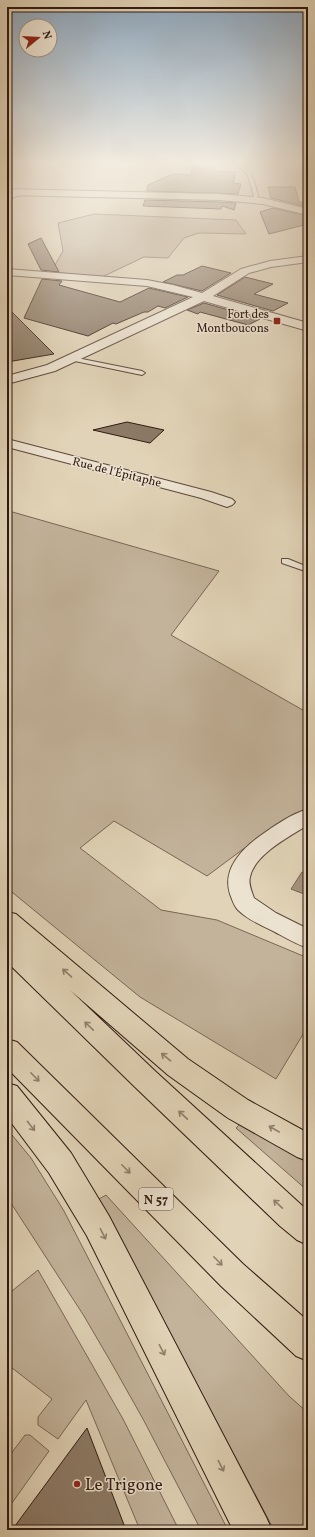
<svg xmlns="http://www.w3.org/2000/svg" width="315" height="1537" font-family="Vollkorn,serif">
<style>
.green{fill:#c3b39b;stroke:#7a6656}
.water{fill:#a5947f;stroke:#766353}
.building{fill:#8c7a67;stroke:#301911}
.lines{fill:none;stroke-linecap:round;stroke-linejoin:round}
.lane-casing{stroke:#5c483a;stroke-width:2}
.street-casing{stroke:#5c483a;stroke-width:2}
.highway-casing{stroke:#301911;stroke-width:2}
.lane{fill:#ece2d0;fill-rule:evenodd}
.street{fill:#ece2d0;fill-rule:evenodd}
.highway{fill:#e1d3b7;fill-rule:evenodd}
.oneway{stroke:#917f6c}
.poi-dot{fill:#8f2418;stroke:#ece2d0;stroke-width:1.5}
.labels{text-anchor:middle;stroke-width:3;stroke-linejoin:round;paint-order:stroke}
.far-poi-label{font-size:12px;fill:#301911;stroke:#ece2d0;text-anchor:end}
.far-street-label{font-size:12px;fill:#301911;stroke:#ece2d0}
.shield{fill:#ece2d0;stroke:#68554a;stroke-width:1}
.shield-label{font-size:13px;font-weight:bold;fill:#301911}
.near-poi-label{font-size:17px;fill:#301911;stroke:#ece2d0;text-anchor:start}
</style>
<rect width="100%" height="100%" fill="#e1d3b7"/>
<filter id="stains"><feTurbulence type="fractalNoise" baseFrequency=".005" numOctaves="4"/><feColorMatrix values="0 0 0 0 .2 0 0 0 0 .09 0 0 0 0 .02 0 0 0 .5 -.17"/></filter>
<radialGradient id="worn" r=".72"><stop offset=".6" stop-color="#630" stop-opacity="0"/><stop offset="1" stop-color="#630" stop-opacity=".3"/></radialGradient>
<g class="green">
<path d="M 94,214 L 236,220 L 246,234 L 199,233 L 184,238 L 168,258 L 144,257 L 102,277 L 51,272 L 63,251 L 58,223 Z"/>
<path d="M 9,511 L 219,571 L 171,635 L 308,713 L 308,807 L 246,847 L 207,876 L 114,821 L 80,848 L 161,910 L 217,920 L 308,958 L 308,1026 L 276,1079 L 140,997 L 7,888 L 7,512 Z"/>
<path d="M 240,1124 L 308,1163 L 308,1191 L 236,1128 Z"/>
<path d="M 7,1129 L 31,1158 L 64,1211 L 228,1530 L 201,1530 L 143,1419 L 112,1364 L 84,1316 L 7,1197 Z"/>
<path d="M 106,1195 L 289,1396 L 308,1413 L 308,1530 L 274,1530 L 99,1199 Z"/>
<path d="M 38,1270 L 123,1419 L 179,1530 L 140,1530 L 86,1400 L 58,1439 L 38,1425 L 38,1417 L 52,1399 L 7,1364 L 7,1295 Z"/>
<path d="M 25,1435 L 30,1435 L 49,1451 L 7,1510 L 7,1459 Z"/>
</g>
<path class="water" d="M 302,872 L 308,874 L 308,887 L 304,894 L 291,889 Z"/>
<g class="building">
<path d="M 196,163 L 214,164 L 214,171 L 236,172 L 233,183 L 241,184 L 238,194 L 147,191 L 148,185 L 173,174 L 191,175 L 192,166 Z"/>
<path d="M 268,187 L 295,187 L 299,202 L 308,204 L 308,207 L 271,198 Z"/>
<path d="M 145,200 L 219,202 L 236,203 L 234,210 L 222,206 L 221,209 L 143,206 Z"/>
<path d="M 273,208 L 308,216 L 308,224 L 269,234 L 260,212 Z"/>
<path d="M 41,238 L 59,272 L 41,270 L 28,244 Z"/>
<path d="M 202,266 L 231,273 L 202,291 L 163,282 L 177,275 L 183,275 Z"/>
<path d="M 245,277 L 273,284 L 254,294 L 288,303 L 273,311 L 217,295 Z"/>
<path d="M 42,279 L 62,281 L 59,285 L 120,302 L 149,288 L 188,297 L 165,308 L 158,306 L 148,312 L 144,312 L 116,324 L 113,323 L 88,336 L 24,318 Z"/>
<path d="M 204,303 L 260,319 L 248,325 L 200,312 L 198,314 L 187,310 Z"/>
<path d="M 7,307 L 54,354 L 7,362 Z"/>
<path d="M 127,422 L 164,430 L 150,443 L 93,430 Z"/>
<path d="M 87,1428 L 126,1530 L 12,1530 Z"/>
</g>
<g class="lines">
<defs>
<g id="lane">
<path d="M 234,163 C 252,163 254,182 258,196 L 256,201 L 252,200 L 254,196 L 247,173 Z"/>
<path d="M 26,191 L 28,193 L 7,199 L 7,196 Z"/>
<path d="M 72,357 L 142,371 L 145,373 L 142,375 L 70,360 L 69,359 Z"/>
<path d="M 282,559 L 288,559 L 308,567 L 308,572 L 282,563 Z"/>
</g>
<g id="street">
<path d="M 7,189 L 219,194 L 263,198 L 308,209 L 308,215 L 263,204 L 219,200 L 7,195 Z"/>
<path d="M 308,256 L 308,262 L 271,267 L 249,273 L 213,296 L 308,323 L 308,331 L 204,301 L 55,371 L 7,384 L 7,376 L 47,365 L 193,297 L 147,286 L 7,275 L 7,269 L 147,280 L 173,285 L 202,293 L 241,269 L 270,261 Z"/>
<path d="M 7,439 L 211,492 L 232,499 L 235,502 L 232,505 L 227,507 L 201,498 L 7,447 Z"/>
<path d="M 308,809 L 308,825 C 290,836 254,855 250,877 C 248,884 252,892 254,898 L 276,913 L 308,929 L 308,948 C 296,944 286,938 275,932 C 263,926 248,920 238,910 C 234,906 232,899 230,894 C 222,869 242,849 260,836 C 274,826 291,814 308,809 Z"/>
</g>
<g id="highway">
<path d="M 7,912 L 16,914 L 188,1059 L 248,1100 L 308,1133 L 308,1161 L 297,1157 L 228,1118 L 168,1075 L 70,990 L 155,1071 L 308,1211 L 308,1245 L 297,1240 L 280,1226 L 135,1087 L 7,962 L 7,936 L 9,937 L 7,935 Z"/>
<path d="M 7,1039 L 17,1042 L 243,1264 L 308,1321 L 308,1361 L 296,1356 L 221,1286 L 7,1068 Z"/>
<path d="M 7,1083 L 17,1086 L 71,1153 L 109,1216 L 266,1517 L 272,1530 L 233,1530 L 87,1236 L 49,1173 L 7,1117 Z"/>
</g>
</defs>
<use href="#lane" class="lane-casing"/>
<use href="#street" class="street-casing"/>
<use href="#highway" class="highway-casing"/>
<use href="#lane" class="lane"/>
<use href="#street" class="street"/>
<use href="#highway" class="highway"/>
</g>
<defs><path id="oneway-shaft" d="M-6 0H5M1.5-3L5.5 0L1.5 3" fill="none" stroke-width="1.6" stroke-linecap="round" stroke-linejoin="round"/></defs>
<g class="oneway">
<use href="#oneway-shaft" transform="translate(67 973) rotate(-139)"/>
<use href="#oneway-shaft" transform="translate(89 1026) rotate(-136)"/>
<use href="#oneway-shaft" transform="translate(166 1057) rotate(-140)"/>
<use href="#oneway-shaft" transform="translate(35 1077) rotate(45)"/>
<use href="#oneway-shaft" transform="translate(183 1115) rotate(-137)"/>
<use href="#oneway-shaft" transform="translate(31 1126) rotate(52)"/>
<use href="#oneway-shaft" transform="translate(274 1129) rotate(-150)"/>
<use href="#oneway-shaft" transform="translate(126 1169) rotate(45)"/>
<use href="#oneway-shaft" transform="translate(278 1204) rotate(-137)"/>
<use href="#oneway-shaft" transform="translate(103 1234) rotate(63)"/>
<use href="#oneway-shaft" transform="translate(218 1261) rotate(45)"/>
<use href="#oneway-shaft" transform="translate(162 1350) rotate(63)"/>
<use href="#oneway-shaft" transform="translate(221 1466) rotate(63)"/>
</g>
<linearGradient id="sky" x2="0" y2="1"><stop stop-color="#8da7be"/><stop offset="0.43" stop-color="#f2ebdf"/><stop offset="1" stop-color="#f2ebdf" stop-opacity="0"/></linearGradient>
<rect width="315" height="378" fill="url(#sky)"/>
<g class="poi-dot">
<rect x="273" y="317" width="8" height="8" rx="2"/>
<circle cx="77" cy="1484" r="4"/>
</g>
<g class="labels">
<g class="far-poi-label">
<text x="269" y="318">Fort des<tspan x="269" dy="14">Montboucons</tspan></text>
</g>
<g class="far-street-label">
<text transform="translate(117 472) rotate(14)" y="4">Rue de l'Épitaphe</text>
</g>
<rect class="shield" x="139" y="1188" width="34" height="22" rx="3"/>
<g class="shield-label">
<text x="156" y="1204">N 57</text>
</g>
<g class="near-poi-label">
<text x="85" y="1490">Le Trigone</text>
</g>
</g>
<rect width="315" height="1537" fill="none" stroke="#e1d3b7" stroke-width="24"/>
<rect x="8" y="8" width="299" height="1521" fill="none" stroke="#301911" stroke-width="2"/>
<rect x="12" y="12" width="291" height="1513" fill="none" stroke="#301911"/>
<g transform="translate(38 38) rotate(72)"><circle r="19" fill="#ece2d0" stroke="#a19284"/>
<path d="M0-3L7 15L0 10L-7 15Z" fill="#8f2418"/>
<text y="-6" font-size="11" font-weight="bold" text-anchor="middle" fill="#301911">N</text>
</g>
<rect width="100%" height="100%" filter="url(#stains)"/>
<rect width="100%" height="100%" fill="url(#worn)"/>
</svg>
